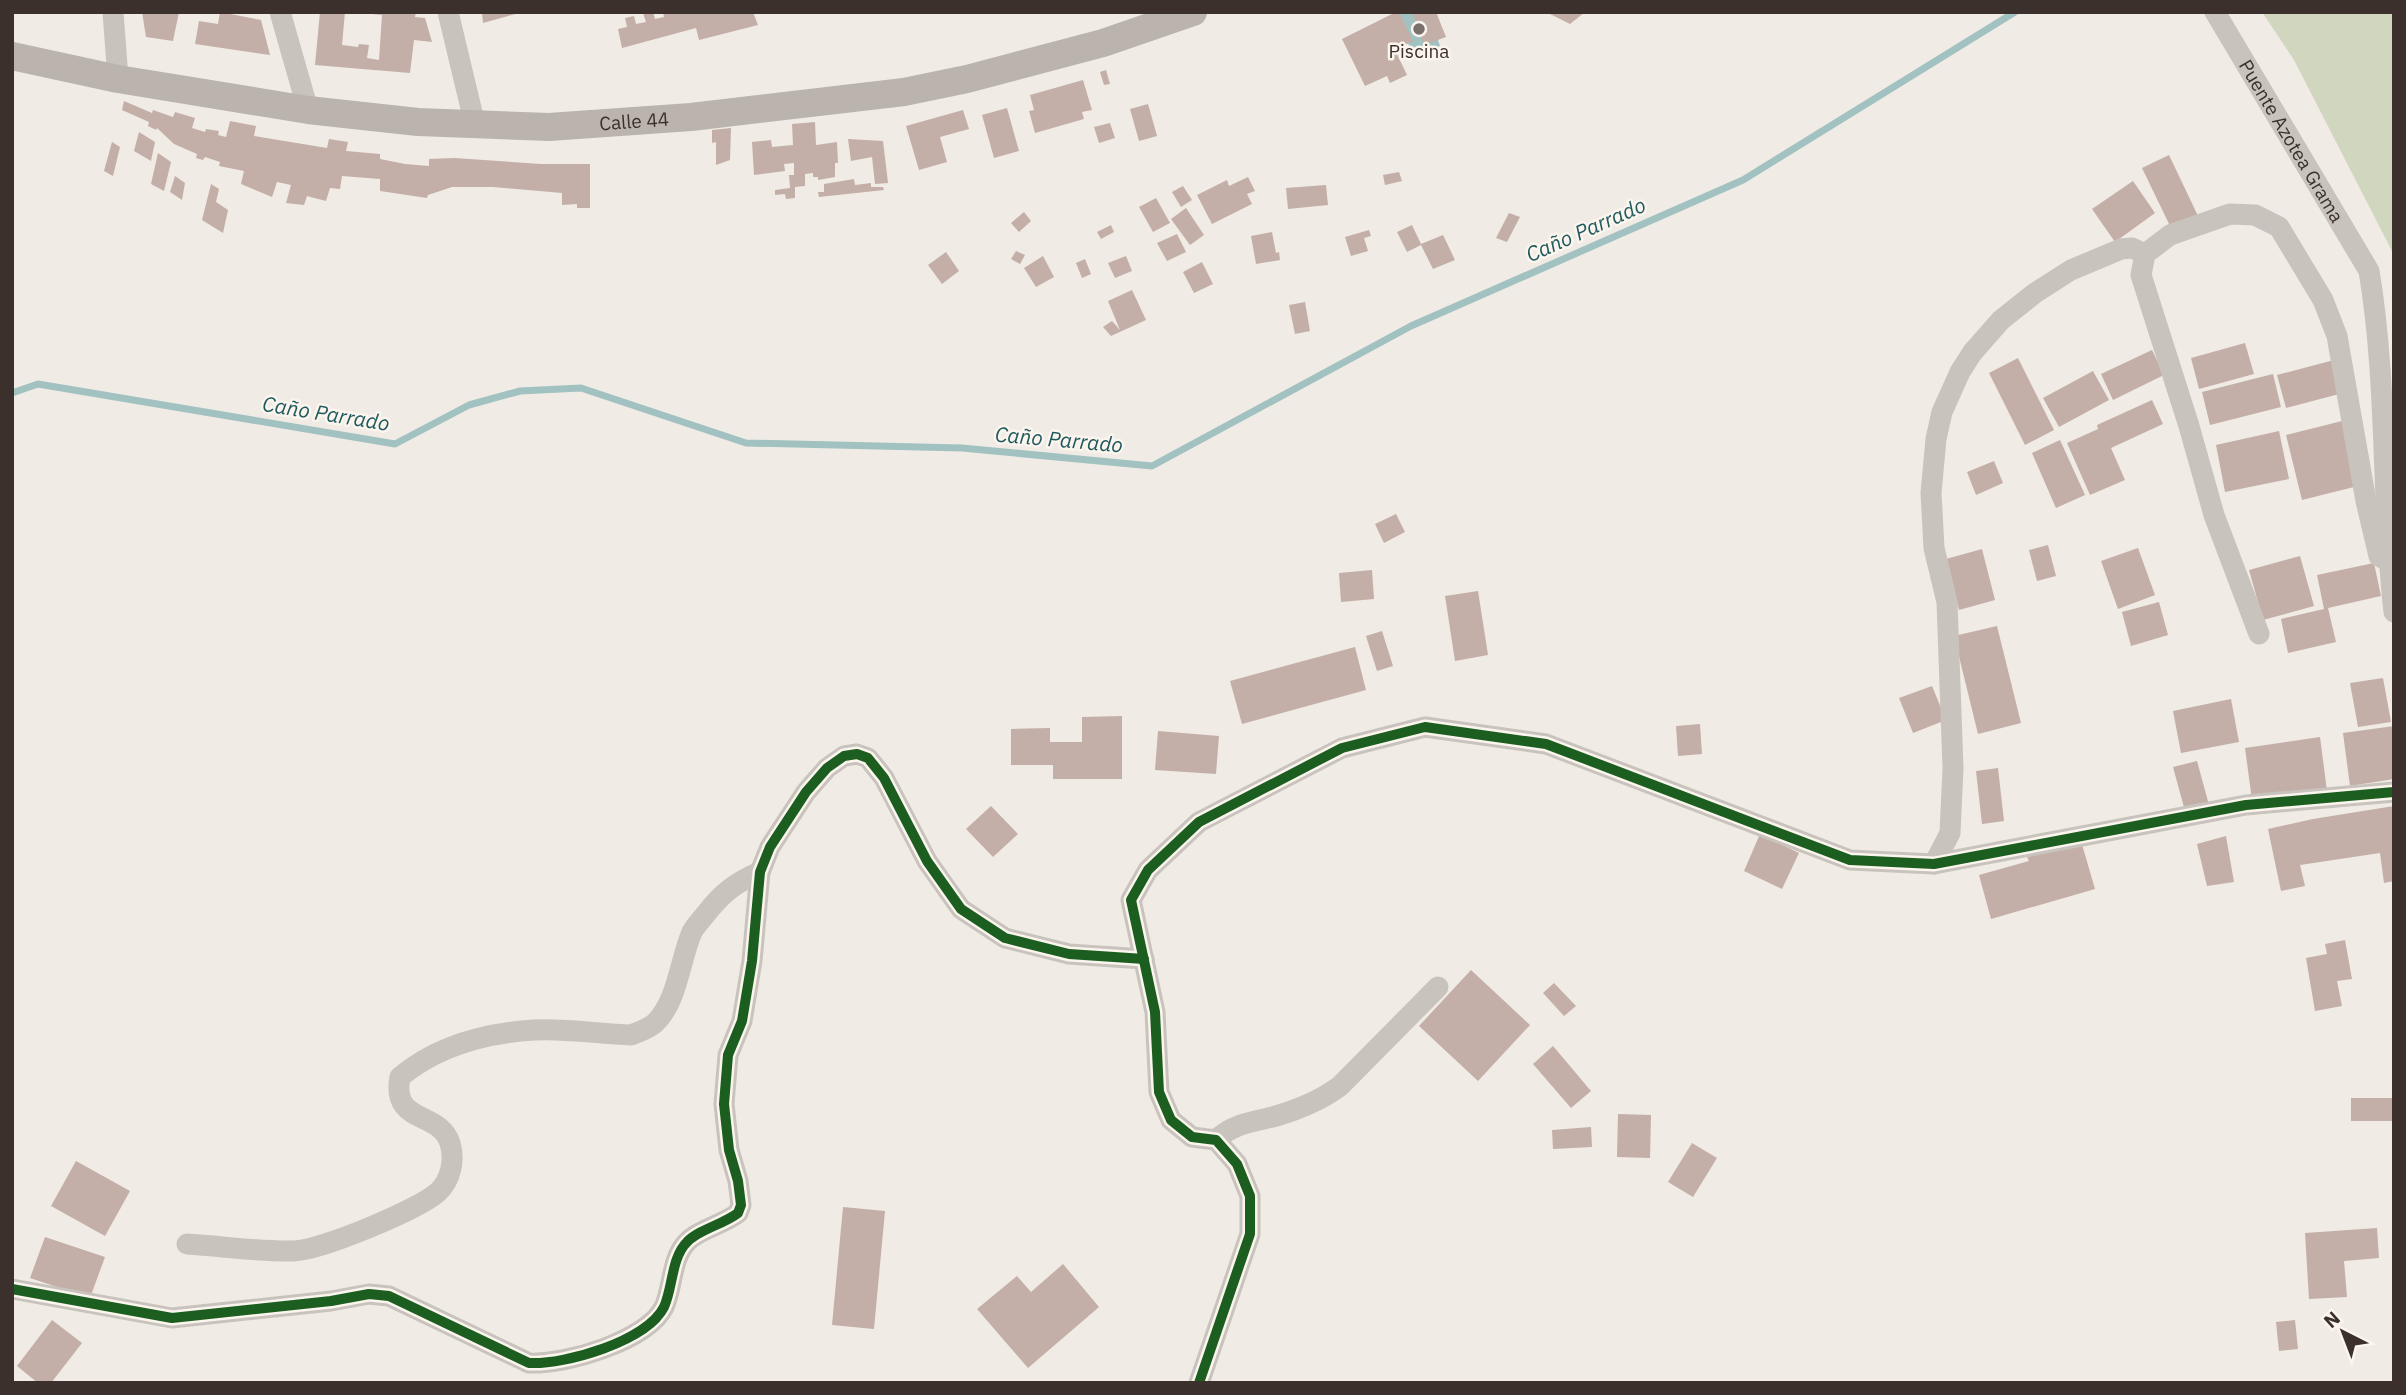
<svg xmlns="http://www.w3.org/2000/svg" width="2406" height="1395" font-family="'IBM Plex Sans',sans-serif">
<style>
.green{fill:#d1d6bf}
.water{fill:#a1c2c1}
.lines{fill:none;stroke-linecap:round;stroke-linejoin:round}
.stream{stroke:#a1c2c1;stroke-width:7}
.building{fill:#c3afa7}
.minor{stroke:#c9c3be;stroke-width:21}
.secondary{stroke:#bab3ae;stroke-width:28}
.cycleway-casing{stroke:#fbf5ee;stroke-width:15}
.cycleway{stroke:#1b5e20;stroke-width:10}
.poi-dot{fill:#7a716c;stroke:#fbf5ee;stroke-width:2.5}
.labels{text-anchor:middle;stroke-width:5;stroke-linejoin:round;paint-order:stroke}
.poi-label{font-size:19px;fill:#3b302b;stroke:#fbf5ee}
.street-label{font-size:19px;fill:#3b302b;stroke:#fbf5ee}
.water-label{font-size:21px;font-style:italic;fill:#1f5a5e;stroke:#fbf5ee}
</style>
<rect width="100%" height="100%" fill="#f0ebe5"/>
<path class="green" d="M 2262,12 L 2394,12 L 2394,255 L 2294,60 Z"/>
<path class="water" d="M 1398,12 L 1429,12 L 1440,46 L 1412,55 Z"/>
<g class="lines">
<path class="stream" d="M 12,393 L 38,384 L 395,444 L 469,405 L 520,391 L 581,388 L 746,443 L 962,448 L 1152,466 L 1411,326 L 1743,180 L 2015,12"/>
</g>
<g class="building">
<path d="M 142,12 L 179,12 L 173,41 L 146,37 Z"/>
<path d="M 220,12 L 261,20 L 270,55 L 195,44 L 199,21 L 218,24 Z"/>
<path d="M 320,12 L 345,12 L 342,45 L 358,47 L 359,44 L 369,45 L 367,58 L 379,60 L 382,15 L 372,14 L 372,12 L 416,12 L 415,17 L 425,18 L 432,42 L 414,40 L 410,73 L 315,65 Z"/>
<path d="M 482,12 L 519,12 L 519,13 L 483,23 Z"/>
<path d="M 648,12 L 653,12 L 655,19 L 664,17 L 663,12 L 672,12 L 673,14 L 682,12 L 753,12 L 758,25 L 699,40 L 696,28 L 622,48 L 618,29 L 627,27 L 625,18 L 634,16 L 636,24 L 646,22 L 643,13 Z"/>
<path d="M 1396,12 L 1399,12 L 1413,41 L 1395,50 L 1407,75 L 1390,83 L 1387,76 L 1365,86 L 1342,39 Z"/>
<path d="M 1412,12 L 1436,12 L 1446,37 L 1424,45 Z"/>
<path d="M 1546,12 L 1585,12 L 1570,24 Z"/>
<path d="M 1106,70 L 1110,84 L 1104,85 L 1100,72 Z"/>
<path d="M 1083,80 L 1092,110 L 1082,112 L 1084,119 L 1035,133 L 1029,111 L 1034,110 L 1030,95 Z"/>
<path d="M 124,101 L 152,113 L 153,110 L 173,117 L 175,112 L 195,118 L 192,128 L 205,132 L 206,129 L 219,131 L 218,135 L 226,137 L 230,121 L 256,126 L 254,136 L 327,148 L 329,139 L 348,142 L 346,151 L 380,154 L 380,159 L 405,164 L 429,166 L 429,159 L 454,158 L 541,164 L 590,164 L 590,208 L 577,208 L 577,204 L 562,205 L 562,193 L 493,187 L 452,187 L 428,195 L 427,198 L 380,191 L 380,179 L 342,176 L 340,189 L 330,188 L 326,201 L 307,196 L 304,205 L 286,203 L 291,185 L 277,182 L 272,197 L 241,184 L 244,171 L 219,166 L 220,162 L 205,157 L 203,160 L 196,158 L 197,154 L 174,144 L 157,128 L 156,130 L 148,126 L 149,122 L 122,110 Z"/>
<path d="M 1148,104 L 1157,136 L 1139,141 L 1130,109 Z"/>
<path d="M 1007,108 L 1019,151 L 994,158 L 982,115 Z"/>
<path d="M 963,110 L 969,129 L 940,137 L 947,162 L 919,170 L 906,126 Z"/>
<path d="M 815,122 L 816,145 L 837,142 L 838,163 L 835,163 L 835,177 L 818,180 L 818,177 L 813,177 L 813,173 L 805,174 L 805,186 L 795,187 L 795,198 L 786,199 L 785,194 L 775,195 L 775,190 L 790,188 L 789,175 L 794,175 L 794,163 L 784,164 L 785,171 L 754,175 L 752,142 L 771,140 L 772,147 L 793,145 L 792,124 Z"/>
<path d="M 1110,123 L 1115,138 L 1099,143 L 1094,127 Z"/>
<path d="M 731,128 L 730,160 L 716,165 L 716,142 L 712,143 L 712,130 Z"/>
<path d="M 139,132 L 155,142 L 151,161 L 134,151 Z"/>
<path d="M 848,139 L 883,141 L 888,183 L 875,184 L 872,157 L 851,161 Z"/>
<path d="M 112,142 L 120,147 L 113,176 L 104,171 Z"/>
<path d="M 158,153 L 171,162 L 164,191 L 151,184 Z"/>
<path d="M 2169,155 L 2198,216 L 2171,228 L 2142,168 Z"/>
<path d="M 1399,172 L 1402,181 L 1385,185 L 1383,175 Z"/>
<path d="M 175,176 L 185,183 L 182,200 L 170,192 Z"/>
<path d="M 1248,177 L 1255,191 L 1247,194 L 1252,204 L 1212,224 L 1197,195 L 1227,180 L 1229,186 Z"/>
<path d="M 854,179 L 855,185 L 871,183 L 871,187 L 883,187 L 884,190 L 819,197 L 818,192 L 824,192 L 824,184 Z"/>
<path d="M 2133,181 L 2155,213 L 2115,242 L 2092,209 Z"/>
<path d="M 211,184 L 219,189 L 216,202 L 228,210 L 223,233 L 202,220 Z"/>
<path d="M 1326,185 L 1328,205 L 1288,209 L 1286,188 Z"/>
<path d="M 1183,186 L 1192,200 L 1181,207 L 1172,192 Z"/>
<path d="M 1156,198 L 1170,223 L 1153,232 L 1139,207 Z"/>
<path d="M 1186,208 L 1204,235 L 1190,245 L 1171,219 Z"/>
<path d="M 1024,212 L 1031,221 L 1019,232 L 1011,223 Z"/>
<path d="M 1509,213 L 1520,217 L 1507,242 L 1496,238 Z"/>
<path d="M 1111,225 L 1114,232 L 1101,239 L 1097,232 Z"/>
<path d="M 1412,225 L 1421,244 L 1443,235 L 1455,260 L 1433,269 L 1421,245 L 1407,252 L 1397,232 Z"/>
<path d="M 1369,230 L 1371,236 L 1364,238 L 1368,251 L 1351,256 L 1345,237 Z"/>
<path d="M 1272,232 L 1276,253 L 1279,252 L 1280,260 L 1256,264 L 1251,236 Z"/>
<path d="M 1177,234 L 1186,252 L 1167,261 L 1157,243 Z"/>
<path d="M 1016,251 L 1025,255 L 1020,264 L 1011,259 Z"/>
<path d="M 946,252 L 959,271 L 942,284 L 928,265 Z"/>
<path d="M 1043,256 L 1054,277 L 1036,287 L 1024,268 Z"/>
<path d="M 1126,256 L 1132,271 L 1115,278 L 1108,263 Z"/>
<path d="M 1085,259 L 1091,274 L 1082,278 L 1076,263 Z"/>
<path d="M 1202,262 L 1213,284 L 1194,293 L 1183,272 Z"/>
<path d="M 1132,290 L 1146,320 L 1111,336 L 1103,327 L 1112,321 L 1120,330 L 1108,301 Z"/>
<path d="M 1305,302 L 1310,331 L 1295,334 L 1289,305 Z"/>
<path d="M 2245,343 L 2254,374 L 2199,389 L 2191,358 Z"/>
<path d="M 2152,350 L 2164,375 L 2113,400 L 2101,374 Z"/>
<path d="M 2018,358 L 2054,430 L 2025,445 L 1989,373 Z"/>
<path d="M 2334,360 L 2343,393 L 2286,408 L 2277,375 Z"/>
<path d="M 2093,371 L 2109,400 L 2059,427 L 2043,398 Z"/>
<path d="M 2273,374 L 2281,407 L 2210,425 L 2202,392 Z"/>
<path d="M 2152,400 L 2163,424 L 2111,448 L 2125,480 L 2090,495 L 2067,443 L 2098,429 L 2097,425 Z"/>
<path d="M 2346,420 L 2362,485 L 2302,500 L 2286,435 Z"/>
<path d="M 2279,431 L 2289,479 L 2225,492 L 2216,445 Z"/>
<path d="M 2060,440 L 2085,495 L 2056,508 L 2032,453 Z"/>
<path d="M 1994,461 L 2003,483 L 1976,495 L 1967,472 Z"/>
<path d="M 1396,514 L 1405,532 L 1384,543 L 1375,524 Z"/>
<path d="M 2048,545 L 2056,576 L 2037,581 L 2029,550 Z"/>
<path d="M 2138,548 L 2155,595 L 2118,609 L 2101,561 Z"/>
<path d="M 1982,549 L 1995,600 L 1959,610 L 1946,559 Z"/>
<path d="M 2300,556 L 2314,606 L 2263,620 L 2249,570 Z"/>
<path d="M 2374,563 L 2381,596 L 2328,608 L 2336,642 L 2288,653 L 2281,619 L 2324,609 L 2317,575 Z"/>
<path d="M 1372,570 L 1374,599 L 1341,602 L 1339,573 Z"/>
<path d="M 1478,591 L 1488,655 L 1455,661 L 1445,596 Z"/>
<path d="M 2159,602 L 2168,635 L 2131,646 L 2122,612 Z"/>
<path d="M 1997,626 L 2021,723 L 1978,734 L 1954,636 Z"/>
<path d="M 1382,631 L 1393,666 L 1377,671 L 1366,636 Z"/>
<path d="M 1355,647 L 1366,690 L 1242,724 L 1230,681 Z"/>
<path d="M 2383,678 L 2391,722 L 2358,727 L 2350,683 Z"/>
<path d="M 1932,686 L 1946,720 L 1913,733 L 1899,698 Z"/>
<path d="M 2231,699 L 2239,742 L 2181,753 L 2173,711 Z"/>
<path d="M 1122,716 L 1122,779 L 1053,779 L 1053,765 L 1011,765 L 1011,729 L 1050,728 L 1050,742 L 1082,742 L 1082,717 Z"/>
<path d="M 1700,724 L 1702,754 L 1678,756 L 1676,726 Z"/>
<path d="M 2394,726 L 2394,779 L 2350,786 L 2343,733 Z"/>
<path d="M 1158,731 L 1219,736 L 1216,774 L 1155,770 Z"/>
<path d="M 2320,737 L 2327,791 L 2252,800 L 2245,748 Z"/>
<path d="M 2197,761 L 2209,805 L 2185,811 L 2173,767 Z"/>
<path d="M 1998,768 L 2004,821 L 1982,824 L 1976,771 Z"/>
<path d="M 991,806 L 1018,834 L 993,857 L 966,829 Z"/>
<path d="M 2394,806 L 2394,881 L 2384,883 L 2380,853 L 2300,865 L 2305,886 L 2281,891 L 2268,829 L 2313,819 Z"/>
<path d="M 1760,834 L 1799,853 L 1782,889 L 1744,871 Z"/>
<path d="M 2226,836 L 2234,882 L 2207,886 L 2197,844 Z"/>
<path d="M 2081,841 L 2095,889 L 1991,919 L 1979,875 L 2029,861 L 2027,857 Z"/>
<path d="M 2345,940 L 2352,979 L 2337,981 L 2342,1006 L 2315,1011 L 2306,958 L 2327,954 L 2325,944 Z"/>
<path d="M 1471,970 L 1530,1025 L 1478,1081 L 1419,1026 Z"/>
<path d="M 1554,983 L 1576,1006 L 1564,1016 L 1543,993 Z"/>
<path d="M 1553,1046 L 1591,1091 L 1571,1108 L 1533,1064 Z"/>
<rect x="2351" y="1098" width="43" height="23"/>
<path d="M 1618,1114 L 1651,1115 L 1650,1158 L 1617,1157 Z"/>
<path d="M 1591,1127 L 1592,1147 L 1553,1149 L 1552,1130 Z"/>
<path d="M 1692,1143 L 1717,1158 L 1693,1197 L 1668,1182 Z"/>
<path d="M 76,1161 L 130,1191 L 105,1236 L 51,1206 Z"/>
<path d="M 843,1207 L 885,1211 L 874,1329 L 832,1325 Z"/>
<path d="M 2377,1228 L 2379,1258 L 2344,1261 L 2347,1297 L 2309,1299 L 2305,1233 Z"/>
<path d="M 45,1237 L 105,1257 L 90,1298 L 30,1278 Z"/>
<path d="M 1063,1264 L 1099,1307 L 1028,1368 L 977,1309 L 1017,1276 L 1031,1292 Z"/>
<path d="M 52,1320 L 82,1343 L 51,1383 L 38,1383 L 17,1366 Z"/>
<path d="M 2295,1320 L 2298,1349 L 2279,1351 L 2276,1322 Z"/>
</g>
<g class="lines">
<g class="minor">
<path d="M 113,12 L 118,79"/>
<path d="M 280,12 L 308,110"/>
<path d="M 448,12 L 475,125"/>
<path id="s1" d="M 2215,12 L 2369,271 C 2388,384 2381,499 2394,612"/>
<path d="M 2259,634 L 2214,515 L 2189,426 L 2141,275 L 2145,254 L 2170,235 L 2230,214 L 2255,215 L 2279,227 L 2323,300 L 2337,336 L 2366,501 L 2379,556 L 2388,561"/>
<path d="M 1934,864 L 1950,833 L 1953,768 L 1947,602 L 1934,548 L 1931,493 L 1936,439 L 1942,412 L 1960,372 L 1972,353 L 2001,320 L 2035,293 L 2071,270 L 2121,249 L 2132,248 L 2145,254"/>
<path d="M 1216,1140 C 1233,1123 1254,1122 1276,1116 C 1300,1109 1320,1101 1340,1086 L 1438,987"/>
<path d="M 187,1244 C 222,1246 259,1252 294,1251 C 321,1250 418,1210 438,1192 C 451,1180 455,1160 450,1143 C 439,1110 391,1125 400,1077 C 437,1046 486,1033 534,1030 C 565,1028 599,1034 631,1035 C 639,1032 648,1029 655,1023 C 678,1001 680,959 692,932 C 695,926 701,920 705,915 C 721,894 736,882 760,872"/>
<path d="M 12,1289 L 172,1318 L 331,1301 L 369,1294 L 389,1296 L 529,1363 C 565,1365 647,1341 664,1307 C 673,1288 671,1258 687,1242 C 698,1230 724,1224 738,1213 L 741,1205 L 738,1181 L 729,1150 L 724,1104 L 728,1055 L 742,1021 L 752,961 L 760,872 L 770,847 L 806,792 L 827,768 L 844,756 L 857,754 L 868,758 L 884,778 L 927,861 L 961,909 L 1005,938 L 1069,954 L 1144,959"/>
<path d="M 1199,1383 L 1250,1234 L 1250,1196 L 1237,1164 L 1216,1140 L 1192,1137 L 1171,1120 L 1159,1092 L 1155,1012 L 1131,900 L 1148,870 L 1199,822 L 1342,748 L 1425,727 L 1546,744 L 1850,860 L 1934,864 L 2246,805 L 2394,792"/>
</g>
<path class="secondary" id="s2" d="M 12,56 L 118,79 L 308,110 L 418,122 L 549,127 L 691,117 L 904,92 L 967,79 L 1103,43 L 1193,12"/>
<defs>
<g id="cycleway">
<path d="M 12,1289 L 172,1318 L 331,1301 L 369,1294 L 389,1296 L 529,1363 C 565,1365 647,1341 664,1307 C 673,1288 671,1258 687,1242 C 698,1230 724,1224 738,1213 L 741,1205 L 738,1181 L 729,1150 L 724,1104 L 728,1055 L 742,1021 L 752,961 L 760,872 L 770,847 L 806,792 L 827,768 L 844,756 L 857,754 L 868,758 L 884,778 L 927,861 L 961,909 L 1005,938 L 1069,954 L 1144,959"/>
<path d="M 1199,1383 L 1250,1234 L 1250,1196 L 1237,1164 L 1216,1140 L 1192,1137 L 1171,1120 L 1159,1092 L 1155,1012 L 1131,900 L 1148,870 L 1199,822 L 1342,748 L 1425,727 L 1546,744 L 1850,860 L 1934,864 L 2246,805 L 2394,792"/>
</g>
</defs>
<use href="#cycleway" class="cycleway-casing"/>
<use href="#cycleway" class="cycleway"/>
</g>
<circle class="poi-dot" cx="1419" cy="29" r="7"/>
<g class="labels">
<g class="poi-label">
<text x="1419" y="58">Piscina</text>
</g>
<g class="street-label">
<text dy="7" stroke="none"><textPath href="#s2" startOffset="628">Calle 44</textPath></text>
<text dy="7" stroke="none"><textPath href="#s1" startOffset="150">Puente Azotea Grama</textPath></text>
</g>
<g class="water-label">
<text transform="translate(1586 230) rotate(-24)" y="7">Caño Parrado</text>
<text transform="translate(326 414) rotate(9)" y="7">Caño Parrado</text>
<text transform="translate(1059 440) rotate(5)" y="7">Caño Parrado</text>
</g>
</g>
<rect width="2406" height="1395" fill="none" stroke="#3b302b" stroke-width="28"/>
<g transform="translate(2343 1332) rotate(318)" stroke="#fbf5ee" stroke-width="5" paint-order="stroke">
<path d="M0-5L12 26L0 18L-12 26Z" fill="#3b302b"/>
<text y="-10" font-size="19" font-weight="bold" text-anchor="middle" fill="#3b302b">N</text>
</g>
</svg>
